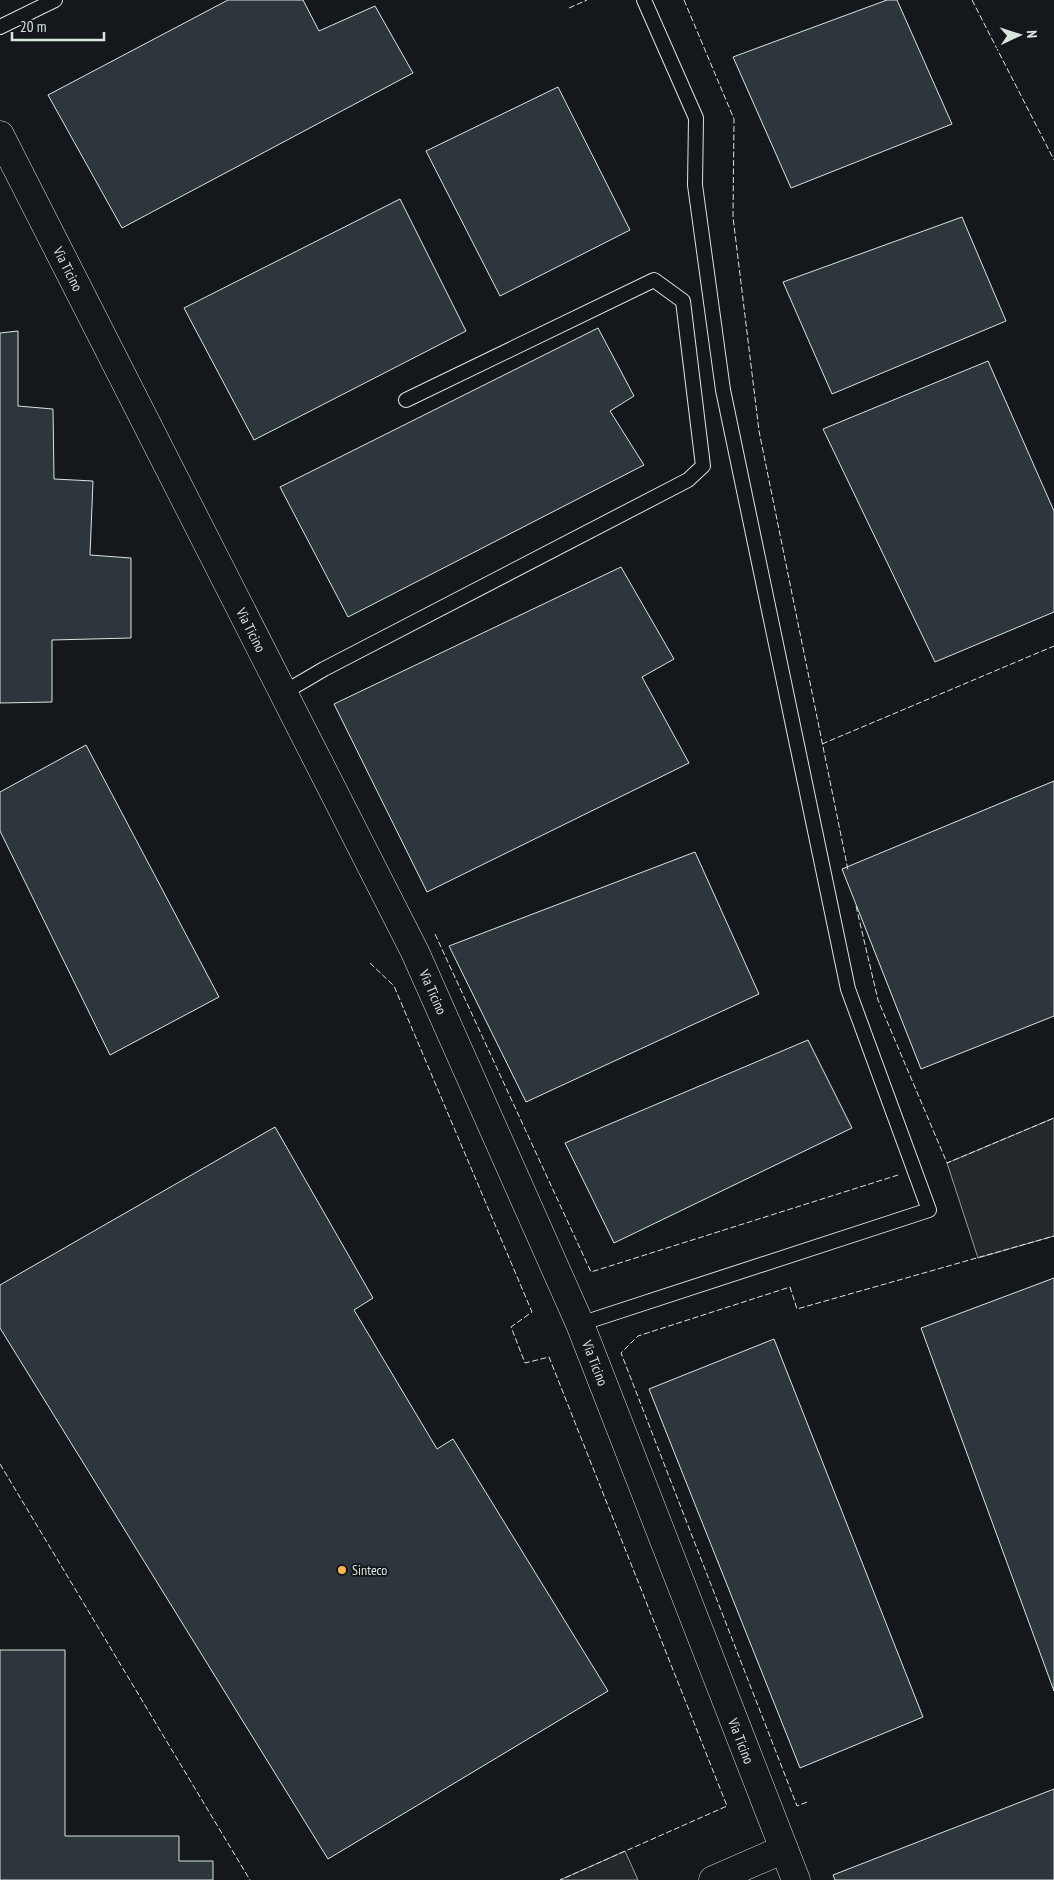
<svg xmlns="http://www.w3.org/2000/svg" width="1054" height="1880" font-family="'PT Sans Narrow',sans-serif">
<style>
.parking{fill:#24282b;stroke:#939e99}
.building{fill:#2c363c;stroke:#d8e6dc}
.lines{fill:none;stroke-linecap:round;stroke-linejoin:round}
.service-casing{stroke:#d8e6dc;stroke-width:16}
.minor-casing{stroke:#d8e6dc;stroke-width:29}
.service{stroke:#14181c;stroke-width:14}
.minor{stroke:#14181c;stroke-width:28}
.fence{stroke:#d8e6dc;stroke-width:1;stroke-dasharray:6 2.5;stroke-linecap:butt}
.poi-dot{fill:#ffb74d;stroke:#14181c;stroke-width:2}
.labels{text-anchor:middle;stroke-width:4;stroke-linejoin:round;paint-order:stroke}
.street-label{font-size:14px;fill:#d8e6dc;stroke:#14181c}
.poi-label{font-size:14px;fill:#d8e6dc;stroke:#14181c;text-anchor:start}
</style>
<rect width="100%" height="100%" fill="#14181c"/>
<g class="parking">
<path d="M 1054,1118 L 1054,1236 L 978,1258 L 947,1163 Z"/>
<path d="M 625,1851 L 638,1880 L 560,1880 Z"/>
</g>
<g class="building">
<path d="M 228,0 L 303,0 L 319,31 L 375,6 L 413,73 L 122,228 L 48,95 Z"/>
<path d="M 887,0 L 897,0 L 952,124 L 791,188 L 733,57 Z"/>
<path d="M 558,87 L 630,230 L 500,296 L 426,151 Z"/>
<path d="M 400,199 L 466,331 L 254,440 L 184,308 Z"/>
<path d="M 962,217 L 1006,321 L 832,394 L 783,282 Z"/>
<path d="M 598,328 L 634,396 L 610,411 L 644,465 L 348,617 L 280,487 Z"/>
<path d="M 18,331 L 18,406 L 53,409 L 54,479 L 93,481 L 90,555 L 131,558 L 131,638 L 52,640 L 52,702 L 0,703 L 0,333 Z"/>
<path d="M 988,361 L 1054,511 L 1054,612 L 935,662 L 823,429 Z"/>
<path d="M 621,567 L 674,659 L 642,677 L 689,763 L 427,892 L 334,704 Z"/>
<path d="M 86,745 L 219,997 L 110,1055 L 0,831 L 0,792 Z"/>
<path d="M 1054,781 L 1054,1016 L 921,1069 L 842,869 Z"/>
<path d="M 695,852 L 759,994 L 526,1102 L 449,946 Z"/>
<path d="M 808,1040 L 852,1128 L 614,1243 L 565,1143 Z"/>
<path d="M 275,1127 L 373,1298 L 354,1310 L 437,1449 L 453,1439 L 608,1691 L 328,1859 L 0,1328 L 0,1285 Z"/>
<path d="M 1054,1278 L 1054,1691 L 921,1328 Z"/>
<path d="M 774,1339 L 923,1717 L 800,1768 L 649,1389 Z"/>
<path d="M 0,1650 L 65,1650 L 65,1836 L 179,1836 L 179,1861 L 213,1861 L 213,1880 L 0,1880 Z"/>
<path d="M 1054,1789 L 1054,1880 L 835,1880 L 833,1875 Z"/>
</g>
<g class="lines">
<defs>
<g id="service">
<path d="M 0,27 L 55,0"/>
<path d="M 283,693 L 324,669 L 688,480 L 703,466 L 683,301 L 654,280 L 406,400"/>
<path d="M 580,1324 L 929,1210 L 848,989 L 723,390 L 695,185 L 696,118 L 644,0"/>
</g>
<g id="minor">
<path d="M 0,135 L 415,952 L 580,1324 L 796,1880"/>
<path d="M 713,1880 L 784,1849"/>
</g>
</defs>
<use href="#service" class="service-casing"/>
<use href="#minor" class="minor-casing"/>
<use href="#service" class="service"/>
<use href="#minor" class="minor"/>
<g class="fence">
<path d="M 684,0 L 734,119 L 733,217 L 759,431 L 848,870"/>
<path d="M 972,0 L 1054,160"/>
<path d="M 569,8 L 587,0"/>
<path d="M 822,744 L 1054,646"/>
<path d="M 856,906 L 878,1000 L 947,1163 L 1054,1118"/>
<path d="M 435,934 L 591,1272 L 898,1175"/>
<path d="M 370,963 L 394,986 L 532,1312 L 511,1327 L 525,1363 L 549,1357 L 727,1806 L 560,1880"/>
<path d="M 0,1464 L 250,1880"/>
<path d="M 807,1802 L 797,1806 L 621,1353 L 638,1336 L 790,1287 L 797,1309 L 1054,1236"/>
</g>
</g>
<circle class="poi-dot" cx="342" cy="1570" r="5"/>
<g class="labels">
<g class="street-label">
<text transform="translate(68 269) rotate(63)" y="5">Via Ticino</text>
<text transform="translate(251 630) rotate(63)" y="5">Via Ticino</text>
<text transform="translate(433 992) rotate(66)" y="5">Via Ticino</text>
<text transform="translate(595 1363) rotate(69)" y="5">Via Ticino</text>
<text transform="translate(741 1741) rotate(69)" y="5">Via Ticino</text>
</g>
<g class="poi-label">
<text x="352" y="1575">Sinteco</text>
</g>
</g>
<g transform="translate(1019 35) rotate(86)" stroke="#14181c" stroke-width="4" paint-order="stroke">
<path d="M0-4L9 19L0 12L-9 19Z" fill="#d8e6dc"/>
<text y="-8" font-size="14" font-weight="bold" text-anchor="middle" fill="#d8e6dc">N</text>
</g>
<path d="M12 32v8h92v-8" fill="none" stroke="#d8e6dc" stroke-width="2.5"/>
<text x="20" y="32" font-size="15" fill="#d8e6dc" stroke="#14181c" stroke-width="4" paint-order="stroke">20 m</text>
</svg>
